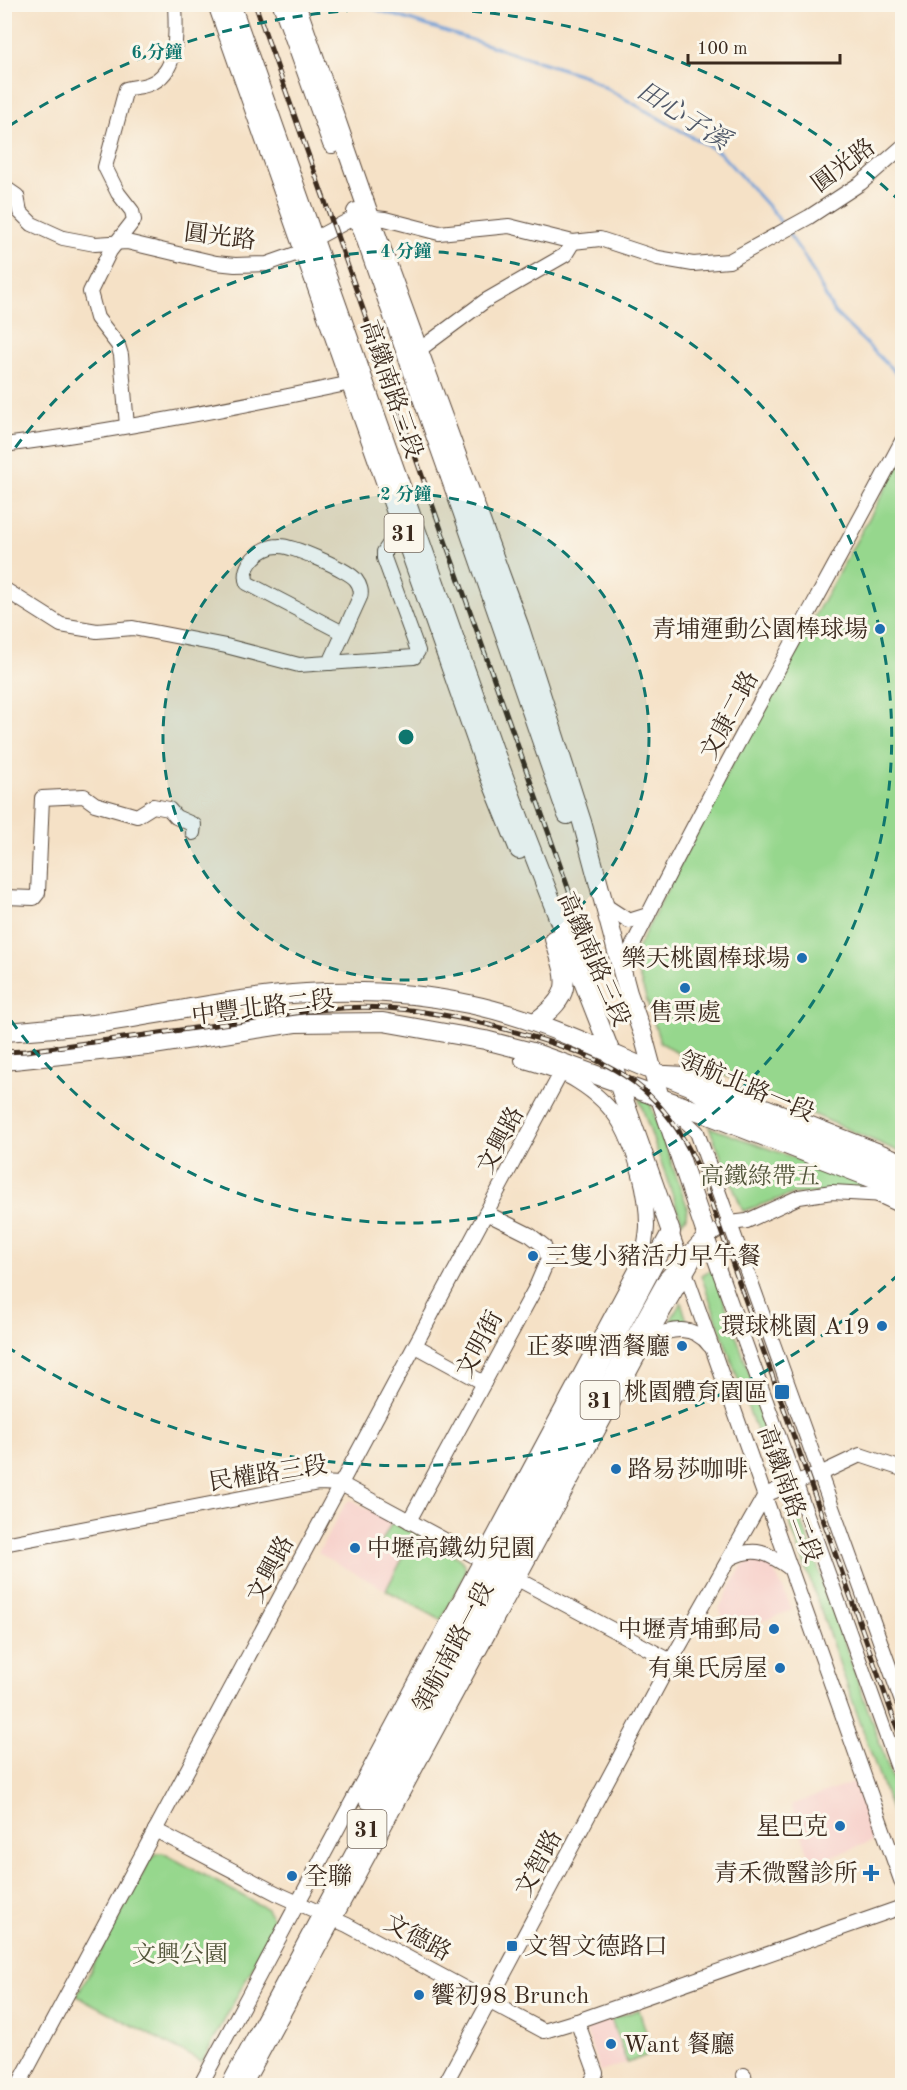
<svg xmlns="http://www.w3.org/2000/svg" width="907" height="2090" font-family="'Old Standard TT','Noto Serif TC',serif">
<style>
.built{fill:#f7d0ca}
.green{fill:#96d78d;stroke:#688056;stroke-width:1.5}
.lines{fill:none;stroke-linecap:round;stroke-linejoin:round}
.stream{stroke:#6d9dd6;stroke-width:3}
.minor-casing{stroke:#574537;stroke-width:16}
.major-casing{stroke:#574537;stroke-width:20}
.minor{stroke:#fff;stroke-width:14}
.major{stroke:#fff;stroke-width:18}
.rail-casing{stroke:#3b2a1e;stroke-width:5}
.rail{stroke:#fbf7ec;stroke-width:3;stroke-dasharray:9;stroke-linecap:butt}
.ring{fill:none;stroke:#0f766e;stroke-width:3;stroke-dasharray:10 8}
.poi-dot{fill:#1f6fb2;stroke:#fbf7ec;stroke-width:2}
.labels{text-anchor:middle;stroke-width:6;stroke-linejoin:round;paint-order:stroke}
.shield{fill:#fbf7ec;stroke:#75685c;stroke-width:1.5}
.shield-label{font-size:22px;font-weight:bold;fill:#3b2a1e}
.street-label{font-size:24px;fill:#3b2a1e;stroke:#fbf7ec}
.poi-label{font-size:24px;fill:#3b2a1e;stroke:#fbf7ec;text-anchor:end}
.park-label{font-size:24px;fill:#52553a;stroke:#fbf7ec}
.water-label{font-size:26px;font-style:italic;fill:#4f5868;stroke:#fbf7ec}
.centre{fill:#0f766e;stroke:#fbf7ec;stroke-width:3}
.ring-label{font-size:18px;text-anchor:middle;font-weight:bold;fill:#0f766e;stroke:#fbf7ec;stroke-width:6;stroke-linejoin:round;paint-order:stroke}
</style>
<rect width="100%" height="100%" fill="#fbf7ec"/>
<filter id="ink" filterUnits="userSpaceOnUse"><feTurbulence type="fractalNoise" baseFrequency=".0167" numOctaves="2"/><feDisplacementMap in="SourceGraphic" scale="12" xChannelSelector="R" yChannelSelector="G"/><feConvolveMatrix kernelMatrix="1 2 1 2 8 2 1 2 1" color-interpolation-filters="sRGB"/></filter>
<filter id="wash" filterUnits="userSpaceOnUse"><feTurbulence type="fractalNoise" baseFrequency=".008" numOctaves="4" result="noise"/><feDisplacementMap in="SourceGraphic" scale="24" xChannelSelector="R" yChannelSelector="G"/><feGaussianBlur stdDeviation="1.35" result="paint"/><feColorMatrix in="noise" values="0 0 0 0 0 0 0 0 0 0 0 0 0 0 0 0 0 1.4 0 .05"/><feComposite in="paint" operator="in"/></filter>
<g filter="url(#wash)">
<rect width="100%" height="100%" fill="#f5e1c6"/>
<g class="built">
<path d="M 351,1500 L 392,1522 L 381,1543 L 405,1556 L 386,1590 L 318,1553 L 346,1503 Z"/>
<path d="M 762,1560 L 772,1567 L 782,1587 L 792,1610 L 729,1634 L 719,1608 L 742,1566 L 749,1561 Z"/>
<path d="M 855,1782 L 876,1840 L 812,1863 L 791,1805 Z"/>
<path d="M 611,2019 L 627,2063 L 600,2072 L 585,2027 Z"/>
</g>
<g class="green">
<path d="M 902,459 L 902,1153 L 687,1059 L 660,1042 L 633,957 L 720,786 Z"/>
<path d="M 639,1099 L 649,1100 L 687,1206 L 686,1217 L 682,1222 Z"/>
<path d="M 709,1127 L 883,1190 L 793,1194 L 743,1211 Z"/>
<path d="M 713,1269 L 783,1470 L 772,1475 L 701,1275 Z"/>
<path d="M 681,1302 L 688,1324 L 680,1320 L 669,1323 Z"/>
<path d="M 795,1502 L 902,1807 L 902,1841 L 785,1509 Z"/>
<path d="M 392,1522 L 456,1556 L 465,1564 L 465,1574 L 441,1620 L 386,1590 L 404,1556 L 381,1543 Z"/>
<path d="M 157,1853 L 163,1853 L 267,1909 L 274,1921 L 267,1940 L 202,2062 L 77,1996 L 150,1860 Z"/>
<path d="M 639,2010 L 653,2053 L 627,2063 L 611,2019 Z"/>
</g>
<g class="lines">
<g class="stream">
<path d="M 359,4 L 585,76 L 720,153 L 775,214 L 784,227"/>
<path d="M 788,233 L 806,259 L 834,312 L 902,379"/>
</g>
</g>
</g>
<g filter="url(#ink)">
<g class="lines">
<defs>
<g id="minor">
<path d="M 4,187 L 17,196 L 20,212 L 32,224 L 63,238 L 95,244 L 127,242 L 216,263 L 235,265 L 267,264 L 304,251 L 314,239 L 357,216 L 385,219 L 439,233 L 509,226 L 573,242 L 600,239 L 658,258 L 693,264 L 729,261 L 809,217 L 861,183 L 902,147"/>
<path d="M 419,350 L 485,301 L 565,255 L 573,242"/>
<path d="M 127,426 L 121,355 L 118,345 L 97,318 L 90,292 L 110,251 L 134,220 L 132,211 L 118,193 L 105,167 L 126,89 C 133,87 142,87 149,84 C 180,73 176,30 175,4"/>
<path d="M 4,445 C 121,430 236,407 351,383"/>
<path d="M 4,589 L 61,625 L 97,631 L 133,628 L 226,646 L 299,665 L 414,657 L 418,651 L 384,558 L 384,552 L 388,546 L 405,537"/>
<path d="M 330,663 L 360,597 C 362,592 360,585 356,580 C 349,570 291,545 279,546 C 261,546 240,566 247,583 L 343,633"/>
<path d="M 4,897 L 34,898 L 38,893 L 42,798 L 84,796 L 95,804 L 137,816 L 153,806 L 169,809 L 176,817 L 194,825 L 193,833"/>
<path d="M 606,906 L 629,921 L 648,915"/>
<path d="M 621,969 C 709,790 808,617 902,441"/>
<path d="M 666,1073 L 685,1074 L 902,1160"/>
<path d="M 663,1100 L 697,1132 L 902,1702"/>
<path d="M 878,1195 L 902,1206"/>
<path d="M 671,1232 L 902,1883"/>
<path d="M 707,1237 L 902,1779"/>
<path d="M 648,1338 C 671,1329 693,1323 710,1346"/>
<path d="M 416,1346 L 484,1383"/>
<path d="M 409,1521 L 536,1287 L 548,1259 L 544,1246 L 530,1235 L 486,1213"/>
<path d="M 4,1544 L 319,1483 L 341,1484 L 489,1564"/>
<path d="M 729,1559 C 754,1545 769,1553 791,1569"/>
<path d="M 512,1576 L 671,1661"/>
<path d="M 155,1830 L 276,1893 L 347,1925 L 544,2031 L 577,2021 L 902,1907"/>
<path d="M 577,2021 L 596,2073 L 589,2086"/>
<path d="M 744,2075 L 746,2086"/>
<path d="M 18,2086 L 561,1073"/>
<path d="M 200,2086 L 643,1257 C 644,1246 647,1235 647,1225 C 647,1192 636,1152 620,1123 C 610,1106 594,1092 578,1082 C 561,1071 541,1066 522,1060"/>
<path d="M 244,2086 L 648,1338 L 707,1237 L 730,1223 L 747,1221 L 799,1197 L 832,1192 L 886,1195 L 902,1190"/>
<path d="M 444,2086 L 671,1661 L 765,1495 L 796,1482 L 820,1474 L 860,1455 L 902,1469"/>
</g>
<g id="major">
<path d="M 217,4 L 486,768 L 519,850"/>
<path d="M 231,4 L 494,750 L 525,833 L 611,1053 L 618,1083 L 671,1232 L 368,1800"/>
<path d="M 282,4 L 332,144"/>
<path d="M 356,212 L 462,511 L 567,815"/>
<path d="M 535,1022 C 575,993 567,981 554,939"/>
<path d="M 4,1032 C 39,1029 74,1027 108,1022 C 174,1012 240,997 306,993 C 359,990 417,993 469,1004 C 546,1020 617,1058 690,1086 L 712,1101 L 902,1175"/>
<path d="M 4,1061 L 147,1046 L 295,1023 L 383,1022 L 485,1040 L 532,1052 L 703,1113 L 902,1190"/>
<path d="M 230,2086 L 498,1586 L 667,1280 L 707,1237 L 660,1098 L 643,1035 L 628,993 L 582,822 L 520,628 L 370,217 L 296,4"/>
</g>
</defs>
<use href="#minor" class="minor-casing"/>
<use href="#major" class="major-casing"/>
<use href="#minor" class="minor"/>
<use href="#major" class="major"/>
<defs>
<g id="rail">
<path d="M 255,4 L 578,916"/>
<path d="M 4,1052 L 26,1051 C 96,1042 167,1032 237,1022 C 286,1015 336,1004 386,1008 C 437,1011 487,1023 536,1038 C 618,1063 662,1088 699,1169 L 902,1742"/>
</g>
</defs>
<use href="#rail" class="rail-casing"/>
<use href="#rail" class="rail"/>
</g>
</g>
<circle cx="406" cy="737" r="243" fill="#0f766e" fill-opacity=".12"/>
<g class="ring">
<circle cx="406" cy="737" r="243"/>
<path d="M5 462A486 486 0 1 1 5 1012"/>
<path d="M899 1274A729 729 0 0 1 9 1348M9 126A729 729 0 0 1 899 200"/>
</g>
<g class="poi-dot">
<circle cx="880" cy="629" r="6"/>
<circle cx="802" cy="958" r="6"/>
<circle cx="685" cy="988" r="6"/>
<circle cx="533" cy="1256" r="6"/>
<circle cx="882" cy="1326" r="6"/>
<circle cx="682" cy="1346" r="6"/>
<rect x="774" y="1384" width="16" height="16" rx="3"/>
<circle cx="616" cy="1469" r="6"/>
<circle cx="355" cy="1548" r="6"/>
<circle cx="774" cy="1629" r="6"/>
<circle cx="780" cy="1668" r="6"/>
<circle cx="840" cy="1826" r="6"/>
<path d="M868 1864h6v6h6v6h-6v6h-6v-6h-6v-6h6z"/>
<circle cx="292" cy="1876" r="6"/>
<rect x="506" y="1940" width="12" height="12" rx="3"/>
<circle cx="419" cy="1995" r="6"/>
<circle cx="611" cy="2044" r="6"/>
</g>
<g class="labels">
<g class="shield">
<rect x="384.5" y="514" width="39" height="38" rx="4.5"/>
<rect x="580.5" y="1381" width="39" height="38" rx="4.5"/>
<rect x="347.5" y="1810" width="39" height="38" rx="4.5"/>
</g>
<g class="shield-label">
<text x="404" y="541">31</text>
<text x="600" y="1408">31</text>
<text x="367" y="1837">31</text>
</g>
<g class="street-label">
<text transform="translate(843 165) rotate(-37)" y="8">圓光路</text>
<text transform="translate(220 236) rotate(7)" y="8">圓光路</text>
<text transform="translate(392 389) rotate(71)" y="8">高鐵南路三段</text>
<text transform="translate(729 715) rotate(-62)" y="8">文康二路</text>
<text transform="translate(594 959) rotate(66)" y="8">高鐵南路三段</text>
<text transform="translate(263 1007) rotate(-7)" y="8">中豐北路二段</text>
<text transform="translate(747 1086) rotate(23)" y="8">領航北路一段</text>
<text transform="translate(500 1140) rotate(-62)" y="8">文興路</text>
<text transform="translate(479 1344) rotate(-62)" y="8">文明街</text>
<text transform="translate(268 1473) rotate(-9)" y="8">民權路三段</text>
<text transform="translate(790 1494) rotate(70)" y="8">高鐵南路二段</text>
<text transform="translate(270 1569) rotate(-62)" y="8">文興路</text>
<text transform="translate(453 1647) rotate(-62)" y="8">領航南路一段</text>
<text transform="translate(538 1863) rotate(-62)" y="8">文智路</text>
<text transform="translate(418 1937) rotate(28)" y="8">文德路</text>
</g>
<g class="poi-label">
<text x="868" y="637">青埔運動公園棒球場</text>
<text x="790" y="966">樂天桃園棒球場</text>
<text x="685" y="1020" text-anchor="middle">售票處</text>
<text x="545" y="1264" text-anchor="start">三隻小豬活力早午餐</text>
<text x="870" y="1334">環球桃園 A19</text>
<text x="670" y="1354">正麥啤酒餐廳</text>
<text x="768" y="1400">桃園體育園區</text>
<text x="628" y="1477" text-anchor="start">路易莎咖啡</text>
<text x="367" y="1556" text-anchor="start">中壢高鐵幼兒園</text>
<text x="762" y="1637">中壢青埔郵局</text>
<text x="768" y="1676">有巢氏房屋</text>
<text x="828" y="1834">星巴克</text>
<text x="858" y="1881">青禾微醫診所</text>
<text x="304" y="1884" text-anchor="start">全聯</text>
<text x="524" y="1954" text-anchor="start">文智文德路口</text>
<text x="431" y="2003" text-anchor="start">饗初98 Brunch</text>
<text x="623" y="2052" text-anchor="start">Want 餐廳</text>
</g>
<g class="park-label">
<text x="760" y="1184">高鐵綠帶五</text>
<text x="180" y="1962">文興公園</text>
</g>
<g class="water-label">
<text transform="translate(684 115) rotate(32)" y="9">田心子溪</text>
</g>
</g>
<circle cx="406" cy="737" r="9" class="centre"/>
<g class="ring-label">
<text x="157" y="58">6 分鐘</text>
<text x="406" y="257">4 分鐘</text>
<text x="406" y="500">2 分鐘</text>
</g>
<rect width="907" height="2090" fill="none" stroke="#fbf7ec" stroke-width="24"/>
<path d="M688 54v9h152v-9" fill="none" stroke="#3b2a1e" stroke-width="3"/>
<text x="697" y="54" font-size="18" fill="#3b2a1e" stroke="#fbf7ec" stroke-width="4.5" paint-order="stroke">100 m</text>
</svg>
